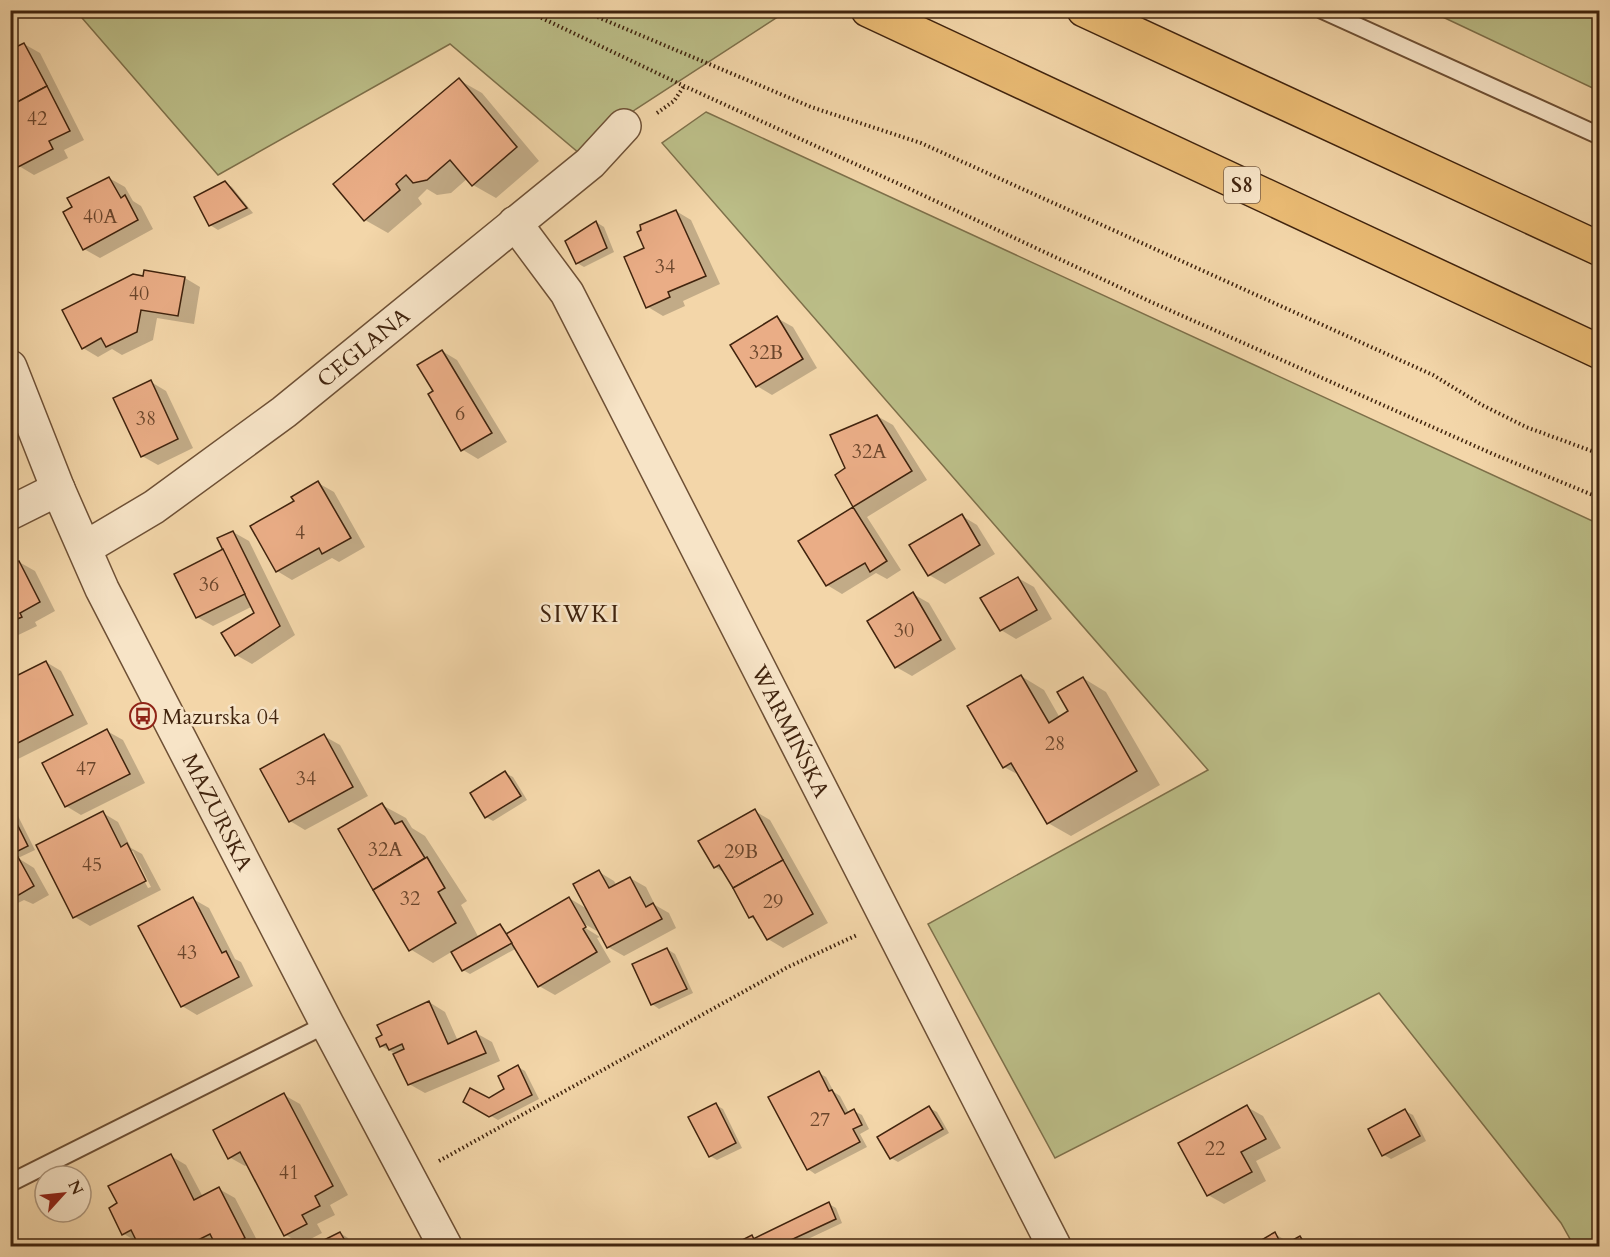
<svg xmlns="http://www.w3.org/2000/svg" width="1610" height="1257" font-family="Cardo,serif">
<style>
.green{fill:#bbbd87;stroke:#7e704a;stroke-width:1.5}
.shadow{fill:#0003;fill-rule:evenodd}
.building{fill:#eaad86;stroke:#41240e;stroke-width:1.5}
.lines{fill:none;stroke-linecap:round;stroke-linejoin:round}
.lane-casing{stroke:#6e5035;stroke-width:20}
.street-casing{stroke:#6e5035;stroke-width:36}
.highway-casing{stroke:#41240e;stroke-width:36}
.path{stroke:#41240e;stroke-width:4;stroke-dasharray:1.5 3;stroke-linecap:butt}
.lane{stroke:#f7e4c7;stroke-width:16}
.street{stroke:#f7e4c7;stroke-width:33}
.highway{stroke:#eabb74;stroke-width:33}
.labels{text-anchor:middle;stroke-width:5;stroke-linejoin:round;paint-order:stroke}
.number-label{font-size:20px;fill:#6b462c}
.shield{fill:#f7e4c7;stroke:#785e46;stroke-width:1.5}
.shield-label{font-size:21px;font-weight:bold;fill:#41240e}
.street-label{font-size:22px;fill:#41240e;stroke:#f7e4c7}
.poi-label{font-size:22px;fill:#41240e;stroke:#f7e4c7;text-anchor:start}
.neighbourhood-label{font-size:24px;letter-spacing:1.5px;fill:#41240e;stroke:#f7e4c7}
</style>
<rect width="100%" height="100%" fill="#f3d6a9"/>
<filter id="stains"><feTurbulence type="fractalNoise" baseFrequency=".00333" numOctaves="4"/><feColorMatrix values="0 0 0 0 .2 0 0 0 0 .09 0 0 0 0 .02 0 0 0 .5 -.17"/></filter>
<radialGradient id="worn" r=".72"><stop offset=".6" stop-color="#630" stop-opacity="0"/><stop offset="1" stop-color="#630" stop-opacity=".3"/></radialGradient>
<g class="green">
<path d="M 76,11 L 787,11 L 636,109 L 579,153 L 450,44 L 218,175 Z"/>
<path d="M 1430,11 L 1599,11 L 1599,91 Z"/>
<path d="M 706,112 L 1599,524 L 1599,1246 L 1574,1246 L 1561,1223 L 1379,993 L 1055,1158 L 928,924 L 1208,770 L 662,143 Z"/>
</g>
<g class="shadow">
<path d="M 24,44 L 40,53 L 84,140 L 64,150 L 68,158 L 34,175 L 19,166 Z"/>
<path d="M 459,80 L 482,93 L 539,161 L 496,198 L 473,185 L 468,178 L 451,193 L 437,195 L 427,189 L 418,198 L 422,204 L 388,233 L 365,220 L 335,184 Z"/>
<path d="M 109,178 L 125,187 L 133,201 L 141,206 L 153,229 L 100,258 L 84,249 L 74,208 Z"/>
<path d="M 225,183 L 232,187 L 253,213 L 218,230 L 210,225 L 196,198 Z"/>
<path d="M 676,211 L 691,220 L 720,284 L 683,301 L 685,306 L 663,316 L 648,307 L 646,249 Z"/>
<path d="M 596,222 L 604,227 L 614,252 L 584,267 L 577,263 Z"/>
<path d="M 185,278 L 200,287 L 194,324 L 157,318 L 153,340 L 122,355 L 112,349 L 98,357 L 83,348 Z"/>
<path d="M 777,318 L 793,327 L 817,368 L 772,395 L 757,386 Z"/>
<path d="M 442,351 L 457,360 L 507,442 L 478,459 L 463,450 L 435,392 Z"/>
<path d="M 151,382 L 166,391 L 193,448 L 158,465 L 142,456 Z"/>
<path d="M 877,416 L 893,425 L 927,480 L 867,517 L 901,570 L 887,579 L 876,573 L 842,594 L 827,585 L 800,542 L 855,508 L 837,476 L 847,469 Z"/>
<path d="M 318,483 L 334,492 L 365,547 L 339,562 L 332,558 L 292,580 L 277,571 Z"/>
<path d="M 962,516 L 977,525 L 995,554 L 945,584 L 929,575 Z"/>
<path d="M 233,532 L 249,541 L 295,635 L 252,664 L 236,655 L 256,613 L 253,606 L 213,626 L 197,617 Z"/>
<path d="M 19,562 L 35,571 L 55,611 L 35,622 L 37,626 L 10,639 L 10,567 Z"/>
<path d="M 1018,578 L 1034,587 L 1052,619 L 1016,639 L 1001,630 Z"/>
<path d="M 913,594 L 929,603 L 956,649 L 912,676 L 896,667 Z"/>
<path d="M 46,662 L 61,671 L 88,724 L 10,763 L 10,680 Z"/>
<path d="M 1021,676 L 1044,690 L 1060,718 L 1070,712 L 1083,678 L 1106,692 L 1160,785 L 1071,836 L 1048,823 L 1021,776 L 1004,767 Z"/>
<path d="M 107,731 L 123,740 L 145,783 L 81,815 L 66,806 Z"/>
<path d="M 324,736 L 340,745 L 368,796 L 305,830 L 290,821 Z"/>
<path d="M 505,773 L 513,777 L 527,800 L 493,821 L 486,817 Z"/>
<path d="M 382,805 L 406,818 L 412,828 L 425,836 L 467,901 L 461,905 L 479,938 L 500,926 L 509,934 L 569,898 L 589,910 L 599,872 L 614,881 L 617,886 L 630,878 L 646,887 L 655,905 L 669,913 L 676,928 L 624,956 L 608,947 L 602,934 L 581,922 L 579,924 L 600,937 L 597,938 L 611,962 L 555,995 L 539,986 L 517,948 L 470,974 L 463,970 L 453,951 L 433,963 L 410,949 L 340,829 Z"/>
<path d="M 10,809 L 16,812 L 35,850 L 18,858 L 34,868 L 49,895 L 33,904 L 24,900 L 10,907 L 10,863 L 16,860 L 10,857 Z"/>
<path d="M 755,811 L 770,820 L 828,923 L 783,948 L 768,939 L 758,921 L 750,917 L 725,873 L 715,867 Z"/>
<path d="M 103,813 L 118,822 L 131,848 L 142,854 L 161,890 L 90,926 L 75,917 ZM 129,851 L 133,851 L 151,887 L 148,888 Z"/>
<path d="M 193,899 L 209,908 L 235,959 L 241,962 L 253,986 L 197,1015 L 182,1006 Z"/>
<path d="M 667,949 L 675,954 L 693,993 L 659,1009 L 652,1004 Z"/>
<path d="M 429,1002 L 445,1012 L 458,1041 L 476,1033 L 492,1042 L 500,1061 L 425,1093 L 409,1084 L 394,1053 L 381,1046 Z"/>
<path d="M 518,1067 L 525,1071 L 539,1099 L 498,1120 L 465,1101 L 489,1100 L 506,1089 Z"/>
<path d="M 819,1073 L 826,1077 L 834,1092 L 840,1096 L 849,1113 L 854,1111 L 862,1115 L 869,1129 L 860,1134 L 867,1147 L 815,1174 L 808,1169 Z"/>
<path d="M 284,1095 L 300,1104 L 348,1195 L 330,1205 L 335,1215 L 317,1224 L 322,1233 L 301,1244 L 286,1235 L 248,1164 L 245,1166 L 229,1157 Z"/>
<path d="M 716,1105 L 723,1109 L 742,1148 L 717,1160 L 710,1156 Z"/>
<path d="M 1247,1107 L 1263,1116 L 1281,1148 L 1256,1161 L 1266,1181 L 1224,1204 L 1208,1195 Z"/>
<path d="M 929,1108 L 937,1112 L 949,1133 L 898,1162 L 891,1158 Z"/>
<path d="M 1405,1111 L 1413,1115 L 1426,1141 L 1391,1159 L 1384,1155 Z"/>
<path d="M 171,1156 L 186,1165 L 203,1197 L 219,1189 L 235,1198 L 260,1246 L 141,1246 L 139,1243 L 124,1234 L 119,1204 Z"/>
<path d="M 829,1204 L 836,1208 L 842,1223 L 793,1246 L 742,1246 L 740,1243 L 751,1237 L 755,1240 Z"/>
<path d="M 340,1233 L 348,1238 L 352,1246 L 315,1246 Z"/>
<path d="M 1275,1234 L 1290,1243 L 1300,1237 L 1315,1246 L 1262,1246 L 1260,1243 Z"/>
</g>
<g class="building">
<path d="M 24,43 L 47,86 L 10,106 L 10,50 Z"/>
<path d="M 459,78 L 517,147 L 472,186 L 450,160 L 427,180 L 413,183 L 406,175 L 396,184 L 400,190 L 364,221 L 333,184 Z"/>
<path d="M 47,86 L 70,131 L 49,141 L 53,149 L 18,167 L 10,154 L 10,106 Z"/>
<path d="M 109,177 L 121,198 L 125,195 L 138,220 L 83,250 L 63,212 L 72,207 L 67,198 Z"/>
<path d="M 225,181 L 247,208 L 209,226 L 194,197 Z"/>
<path d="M 676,210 L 706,276 L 668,292 L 670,297 L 646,308 L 624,257 L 644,248 L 637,232 L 641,230 L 640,225 Z"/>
<path d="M 596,221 L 607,248 L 576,264 L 565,241 Z"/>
<path d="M 144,270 L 185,277 L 178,316 L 141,310 L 137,332 L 106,347 L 101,338 L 82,349 L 62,310 L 133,274 L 143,276 Z"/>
<path d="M 777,316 L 803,359 L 756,387 L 730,345 Z"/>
<path d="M 442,350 L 492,433 L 461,451 L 428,394 L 433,391 L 417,365 Z"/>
<path d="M 151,380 L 178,439 L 141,457 L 113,398 Z"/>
<path d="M 877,415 L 912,471 L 853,507 L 835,475 L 845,468 L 830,435 Z"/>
<path d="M 318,481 L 351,538 L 322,554 L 319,548 L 276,572 L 250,526 L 294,501 L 291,497 Z"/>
<path d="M 853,507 L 887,561 L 870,572 L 865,563 L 826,586 L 798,541 Z"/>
<path d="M 962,514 L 980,545 L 928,576 L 909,545 Z"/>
<path d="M 233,531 L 280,626 L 235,656 L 221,633 L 254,613 L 217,538 Z"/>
<path d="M 223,549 L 245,594 L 196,618 L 174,574 Z"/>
<path d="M 19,561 L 40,602 L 20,613 L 22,617 L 10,622 L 10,565 Z"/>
<path d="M 1018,577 L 1037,610 L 1000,631 L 980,598 Z"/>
<path d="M 913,592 L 941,640 L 895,668 L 867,621 Z"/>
<path d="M 46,661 L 73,715 L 10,747 L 10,679 Z"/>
<path d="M 1021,675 L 1049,723 L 1068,711 L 1057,692 L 1083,677 L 1137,771 L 1047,824 L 1011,763 L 1003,768 L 967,706 Z"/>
<path d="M 107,729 L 130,774 L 65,807 L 42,763 Z"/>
<path d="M 324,734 L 353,787 L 289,822 L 260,769 Z"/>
<path d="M 505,771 L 521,796 L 485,818 L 470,793 Z"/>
<path d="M 382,803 L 395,824 L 402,821 L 425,858 L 373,890 L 338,829 Z"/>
<path d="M 755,809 L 783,860 L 733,888 L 719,865 L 714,868 L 698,841 Z"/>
<path d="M 10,810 L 28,846 L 10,855 Z"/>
<path d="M 103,811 L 121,847 L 127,843 L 146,881 L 73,918 L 36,845 Z"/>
<path d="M 18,857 L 34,886 L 17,896 L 10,893 L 10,861 Z"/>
<path d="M 427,857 L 445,888 L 438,892 L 456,923 L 409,951 L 373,890 Z"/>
<path d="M 783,860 L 813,914 L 767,940 L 753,916 L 749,918 L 733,888 Z"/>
<path d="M 599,870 L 609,888 L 630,877 L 646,907 L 653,903 L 662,919 L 607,948 L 573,884 Z"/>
<path d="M 193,897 L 222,953 L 226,951 L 239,977 L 181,1007 L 138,926 Z"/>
<path d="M 569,897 L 586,927 L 583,929 L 597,952 L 538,987 L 506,934 Z"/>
<path d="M 500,924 L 512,943 L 462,971 L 451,952 Z"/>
<path d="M 667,948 L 687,989 L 651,1005 L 632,964 Z"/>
<path d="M 429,1001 L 448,1044 L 476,1031 L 486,1053 L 408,1085 L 393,1054 L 404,1049 L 402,1044 L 389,1050 L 386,1044 L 380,1047 L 376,1038 L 382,1035 L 377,1025 Z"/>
<path d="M 518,1065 L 532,1095 L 489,1117 L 463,1102 L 470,1088 L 489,1098 L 504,1089 L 498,1076 Z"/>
<path d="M 819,1071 L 829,1091 L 832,1090 L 845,1114 L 854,1109 L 862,1125 L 853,1129 L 860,1142 L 807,1170 L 768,1097 Z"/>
<path d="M 284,1093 L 333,1186 L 315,1196 L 320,1206 L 302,1215 L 307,1224 L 284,1236 L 240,1152 L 228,1159 L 213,1130 Z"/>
<path d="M 716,1103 L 736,1143 L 709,1157 L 688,1117 Z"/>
<path d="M 1247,1105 L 1266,1139 L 1241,1152 L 1252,1172 L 1207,1196 L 1178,1143 Z"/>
<path d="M 929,1106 L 943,1129 L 890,1159 L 877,1137 Z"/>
<path d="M 1405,1109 L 1420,1136 L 1382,1156 L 1368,1129 Z"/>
<path d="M 171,1154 L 194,1200 L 219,1187 L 245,1238 L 228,1246 L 216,1246 L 210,1234 L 186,1246 L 139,1246 L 131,1230 L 122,1235 L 109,1208 L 117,1203 L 108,1186 Z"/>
<path d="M 829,1202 L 836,1219 L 778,1246 L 757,1246 L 753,1239 Z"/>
<path d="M 340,1232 L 348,1246 L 312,1246 Z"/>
<path d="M 1275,1232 L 1282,1246 L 1300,1236 L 1306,1246 L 1260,1246 L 1258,1242 Z"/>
<path d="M 752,1235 L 757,1246 L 740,1246 L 738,1242 Z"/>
</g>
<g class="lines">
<defs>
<g id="lane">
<path d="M 1322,10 L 1600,136"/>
<path d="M 10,1183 L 327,1024"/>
</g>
<g id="street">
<path d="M 515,223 L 567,293 L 1054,1246"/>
<path d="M 10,367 L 58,489 L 102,589 L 327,1024 L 445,1246"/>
<path d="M 10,513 L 58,489"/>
<path d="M 85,548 L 154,507 L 284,412 L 590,163 L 624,126"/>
</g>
<g id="highway">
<path d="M 868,10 L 1600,352"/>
<path d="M 1084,10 L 1600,249"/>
</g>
</defs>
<use href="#lane" class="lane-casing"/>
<use href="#street" class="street-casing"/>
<use href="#highway" class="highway-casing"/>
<g class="path">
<path d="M 525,10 L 684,86 L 897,183 L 1149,301 L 1493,454 L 1600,498"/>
<path d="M 581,10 L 811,107 L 921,143 L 1433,375 L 1482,405 L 1526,427 L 1600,454"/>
<path d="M 657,113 L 674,101 L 684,86"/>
<path d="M 439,1161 L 788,967 L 857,935"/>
</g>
<use href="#lane" class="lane"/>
<use href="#street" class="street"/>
<use href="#highway" class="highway"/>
</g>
<defs>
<symbol id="bus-ring" viewBox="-11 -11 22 22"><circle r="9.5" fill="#f7e4c7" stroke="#8f2418" stroke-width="1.5"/><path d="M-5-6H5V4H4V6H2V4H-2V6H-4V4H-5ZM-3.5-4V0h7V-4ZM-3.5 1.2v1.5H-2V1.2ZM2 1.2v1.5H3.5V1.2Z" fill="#8f2418"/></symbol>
</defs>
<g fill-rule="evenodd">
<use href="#bus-ring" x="128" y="701" width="30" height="30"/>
</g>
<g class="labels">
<g class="number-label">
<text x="37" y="125">42</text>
<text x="100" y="223">40A</text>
<text x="665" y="273">34</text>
<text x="139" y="300">40</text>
<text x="766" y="359">32B</text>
<text x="460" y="420">6</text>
<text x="146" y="425">38</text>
<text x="869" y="458">32A</text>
<text x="300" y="539">4</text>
<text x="209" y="591">36</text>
<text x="904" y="637">30</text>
<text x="1055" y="750">28</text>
<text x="86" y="775">47</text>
<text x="306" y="785">34</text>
<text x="385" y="856">32A</text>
<text x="741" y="858">29B</text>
<text x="92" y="871">45</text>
<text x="410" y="905">32</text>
<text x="773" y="908">29</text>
<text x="187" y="959">43</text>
<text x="820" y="1126">27</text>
<text x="1215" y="1155">22</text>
<text x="289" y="1179">41</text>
</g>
<rect class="shield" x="1224" y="167" width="36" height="36" rx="4.5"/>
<g class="shield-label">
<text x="1242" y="192">S8</text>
</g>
<g class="street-label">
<text transform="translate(363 347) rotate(-39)" y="8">CEGLANA</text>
<text transform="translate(791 731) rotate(63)" y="8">WARMIŃSKA</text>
<text transform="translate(218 812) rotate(63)" y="8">MAZURSKA</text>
</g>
<g class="poi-label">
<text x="162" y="724">Mazurska 04</text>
</g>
<g class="neighbourhood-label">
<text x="580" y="622">SIWKI</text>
</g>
</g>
<rect width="1610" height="1257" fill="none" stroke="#f3d6a9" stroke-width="36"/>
<rect x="12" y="12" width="1586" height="1233" fill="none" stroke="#41240e" stroke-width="3"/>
<rect x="18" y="18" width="1574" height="1221" fill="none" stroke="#41240e" stroke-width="1.5"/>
<g transform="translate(63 1194) rotate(63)"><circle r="28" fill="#f7e4c7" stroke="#ae977d" stroke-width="1.5"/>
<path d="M0-4.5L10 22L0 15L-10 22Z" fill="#8f2418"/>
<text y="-9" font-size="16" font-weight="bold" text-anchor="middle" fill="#41240e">N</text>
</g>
<rect width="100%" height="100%" filter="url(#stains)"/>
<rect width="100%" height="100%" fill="url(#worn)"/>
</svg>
